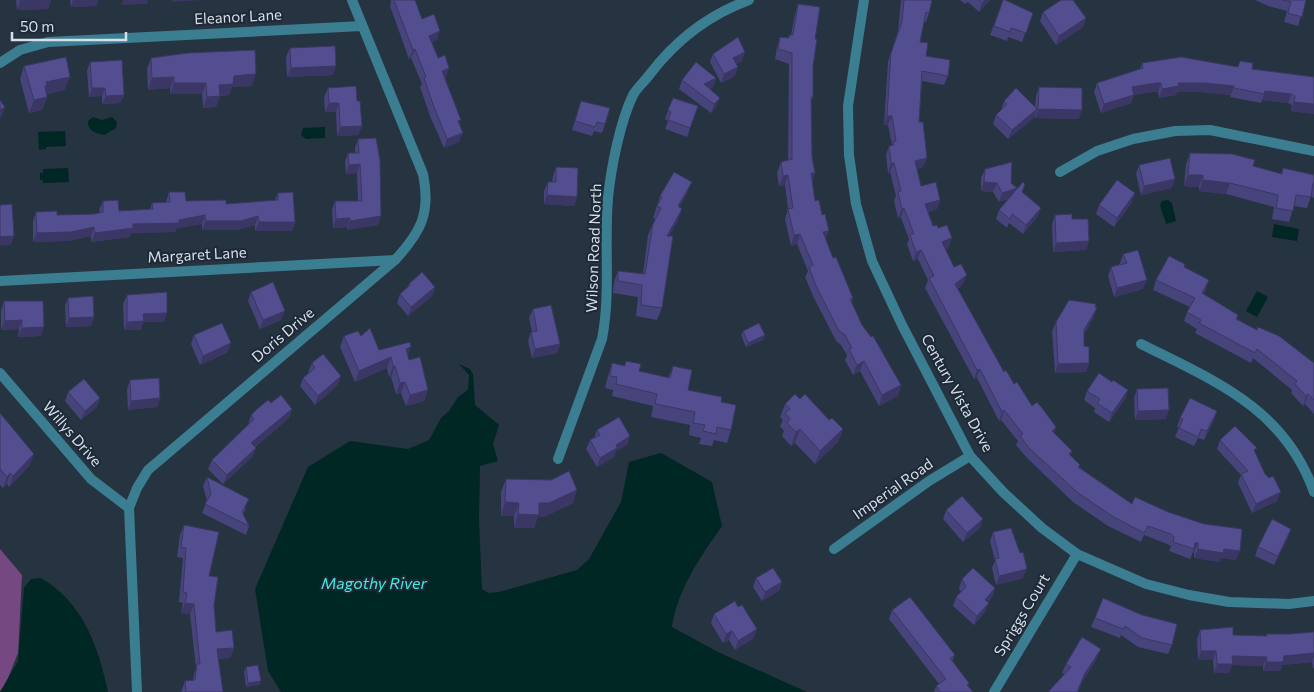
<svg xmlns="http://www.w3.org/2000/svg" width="1314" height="692" font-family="Commissioner,sans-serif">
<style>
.forest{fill:#754882}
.water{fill:#012724}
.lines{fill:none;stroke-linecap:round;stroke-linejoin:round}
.minor{stroke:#3b7d91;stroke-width:10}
.wall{fill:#47437b}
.shaded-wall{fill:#3a3764}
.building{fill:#534e8f;stroke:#3a3764}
.labels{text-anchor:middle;stroke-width:4;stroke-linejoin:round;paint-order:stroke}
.street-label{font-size:15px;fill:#d7dfe8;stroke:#1d2937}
.water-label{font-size:16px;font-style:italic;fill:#43eade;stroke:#1d2937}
</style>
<rect width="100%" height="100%" fill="#263341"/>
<path class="forest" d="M 0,549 L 22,575 L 18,653 L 4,688 L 0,691 Z"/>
<g class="water">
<path d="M 93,117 L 102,120 L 112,117 L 117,122 L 116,128 L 104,135 C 96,133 87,131 88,121 Z"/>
<path d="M 325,127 L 325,138 L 306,139 L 301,135 L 303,128 Z"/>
<path d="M 65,131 L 66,146 L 46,147 L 46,149 L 39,150 L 38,132 Z"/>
<path d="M 68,168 L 69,182 L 43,183 L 43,180 L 40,180 L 40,173 L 43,173 L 43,169 Z"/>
<path d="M 1168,200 L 1172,203 L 1176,221 L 1166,224 L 1160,205 L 1162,201 Z"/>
<path d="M 1274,224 L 1299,229 L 1297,241 L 1272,237 Z"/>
<path d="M 1257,291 L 1268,297 L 1257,317 L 1246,311 Z"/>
<path d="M 459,364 L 470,369 L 473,374 L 475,405 L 499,425 L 493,444 L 498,461 L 480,466 L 479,520 L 482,589 L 489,593 L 499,592 L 577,570 L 589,559 L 621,502 L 629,462 L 661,453 L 712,482 L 722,526 C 701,556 677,590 672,627 L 718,652 L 807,692 L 281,692 L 268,671 L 255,589 L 308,467 L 350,441 L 408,449 L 429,440 L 441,418 L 449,411 L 458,397 L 468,390 L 469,375 Z"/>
<path d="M 41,578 C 83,602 99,648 108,692 L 0,692 L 18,661 L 24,588 L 31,579 Z"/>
</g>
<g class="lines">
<g class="minor">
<path d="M 864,0 L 848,106 L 849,155 L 856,204 L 872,261 L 902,325 L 970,456 L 1003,492 L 1042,528 L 1077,554 L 1146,584 L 1189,595 L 1229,602 L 1289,604 L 1314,601"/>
<path d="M 0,63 L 20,50 L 48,42 L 362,26"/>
<path d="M 1060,172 L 1097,151 L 1133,139 L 1175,131 L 1210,130 L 1314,151"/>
<path d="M 0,281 L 395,260"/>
<path d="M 1141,344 C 1215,381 1284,408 1314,492"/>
<path d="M 0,373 L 91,479 L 129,508"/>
<path d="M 558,459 L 602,339 C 611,293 604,245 608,198 C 611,168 620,122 633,95 C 637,88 645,81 650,74 C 676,40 708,15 749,0"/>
<path d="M 834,549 L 929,481 L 970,456"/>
<path d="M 137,692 L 129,508 L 137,488 L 148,470 L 395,260 C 421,232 431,213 423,174 L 352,0"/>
<path d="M 994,692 L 1077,554"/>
</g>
</g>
<g class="wall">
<path d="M 16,0 L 51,0 L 48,9 L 17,10 Z"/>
<path d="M 70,0 L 98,0 L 96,6 L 71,7 Z"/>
<path d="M 391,0 L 415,0 L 422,19 L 437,40 L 432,42 L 446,77 L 445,77 L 460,125 L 459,142 L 444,148 L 430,116 L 420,87 L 422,84 L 411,58 L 409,59 L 390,6 L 391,2 Z"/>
<path d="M 901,0 L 932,0 L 929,13 L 926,22 L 924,21 L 920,42 L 926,56 L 948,76 L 944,85 L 922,81 L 919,122 L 927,158 L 923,167 L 917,169 L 921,186 L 940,200 L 937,209 L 928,212 L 933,226 L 949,248 L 945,249 L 963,284 L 958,289 L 1004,372 L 1032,406 L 1056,427 L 1054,433 L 1072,451 L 1070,455 L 1079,467 L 1132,504 L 1236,560 L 1221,558 L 1220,562 L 1194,558 L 1194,552 L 1193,552 L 1190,559 L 1169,551 L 1171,546 L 1167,544 L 1144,535 L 1141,542 L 1108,526 L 1073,502 L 1026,457 L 1016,445 L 1018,441 L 1001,420 L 999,421 L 977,378 L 974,379 L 925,288 L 928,280 L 918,259 L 913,261 L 907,244 L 909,239 L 901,218 L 898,218 L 894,201 L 896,196 L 890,172 L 888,173 L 886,155 L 889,146 L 892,145 L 888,125 L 884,125 L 888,62 L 898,31 Z"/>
<path d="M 960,0 L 990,0 L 979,12 L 968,2 L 965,4 Z"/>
<path d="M 1003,0 L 1033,13 L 1022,42 L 1008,37 L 1007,41 L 990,35 Z"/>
<path d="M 1255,0 L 1306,0 L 1298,26 L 1284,22 L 1287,11 L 1268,6 Z"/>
<path d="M 798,4 L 815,39 L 813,66 L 813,97 L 811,103 L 812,181 L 815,201 L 826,239 L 833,258 L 853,298 L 852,302 L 862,325 L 901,385 L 898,396 L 879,406 L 860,371 L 853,375 L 845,360 L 847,355 L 841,345 L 836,341 L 813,296 L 805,277 L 808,271 L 797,244 L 791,246 L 785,219 L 788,209 L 785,185 L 779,186 L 777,173 L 781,162 L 788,160 L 789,64 L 775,59 L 777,47 L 780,37 L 788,38 L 789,35 L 791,35 L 795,14 Z"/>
<path d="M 1043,12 L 1086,18 L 1083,27 L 1056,45 L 1040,21 Z"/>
<path d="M 290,48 L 333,75 L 287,77 L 286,57 Z"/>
<path d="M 713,54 L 742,61 L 736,64 L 735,76 L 721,83 L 710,62 Z"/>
<path d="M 151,58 L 252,86 L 232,87 L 229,95 L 220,96 L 216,107 L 203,108 L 202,94 L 170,94 L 170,88 L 148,90 L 147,69 Z"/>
<path d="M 1240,61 L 1252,69 L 1314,77 L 1314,114 L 1291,111 L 1292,105 L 1288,103 L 1262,100 L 1261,103 L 1230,97 L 1231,95 L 1202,92 L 1177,92 L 1176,95 L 1159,98 L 1158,92 L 1153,92 L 1134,95 L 1131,103 L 1101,113 L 1094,92 L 1097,83 L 1140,69 L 1142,63 L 1237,67 Z"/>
<path d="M 90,62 L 124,95 L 120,103 L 102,104 L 102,96 L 89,97 L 87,71 Z"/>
<path d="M 24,66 L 65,90 L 46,94 L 47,97 L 42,110 L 29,113 L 20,79 Z"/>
<path d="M 716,78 L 713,87 L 710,89 L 716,107 L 711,113 L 679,89 L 682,80 Z"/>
<path d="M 1039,87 L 1079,119 L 1035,118 L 1035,115 L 1034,118 L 1008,139 L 993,124 L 996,115 L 1001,110 L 1004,101 L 1035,107 L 1036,96 Z"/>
<path d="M 328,88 L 362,126 L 358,135 L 337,136 L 336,112 L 325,112 L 324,97 Z"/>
<path d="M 673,98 L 698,106 L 687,137 L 665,129 L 668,121 L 665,119 Z"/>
<path d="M 581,101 L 605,124 L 602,133 L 594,131 L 592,136 L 572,130 Z"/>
<path d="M 358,139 L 378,225 L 347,230 L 347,227 L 333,228 L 332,210 L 335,201 L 358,201 L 357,173 L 346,174 L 345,162 L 348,153 L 355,153 L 355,148 Z"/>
<path d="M 1190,153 L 1253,166 L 1281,174 L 1283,168 L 1314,175 L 1314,198 L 1311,196 L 1307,208 L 1294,206 L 1289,222 L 1272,219 L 1274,207 L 1226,194 L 1199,191 L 1199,187 L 1184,186 L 1186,164 Z"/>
<path d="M 1139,165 L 1172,188 L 1141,195 L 1136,174 Z"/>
<path d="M 556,167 L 577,197 L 574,206 L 544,204 L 544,191 L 548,182 L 552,182 L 553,176 Z"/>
<path d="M 985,169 L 1011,183 L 1017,188 L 1025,184 L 1022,192 L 1041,208 L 1037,217 L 1023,234 L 1009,223 L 1007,228 L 996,219 L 999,210 L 1009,199 L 999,202 L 993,192 L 981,191 L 981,178 Z"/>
<path d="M 169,192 L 186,201 L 226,204 L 275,200 L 278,193 L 295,222 L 292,231 L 255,231 L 255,225 L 237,230 L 202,230 L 202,224 L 177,228 L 175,232 L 131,233 L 130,237 L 91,242 L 91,236 L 68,241 L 33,242 L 33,221 L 36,212 L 57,215 L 94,214 L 100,213 L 99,210 L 103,201 L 119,211 L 150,209 L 152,203 L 166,202 Z"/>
<path d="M 687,193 L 679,207 L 678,220 L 669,236 L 662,308 L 657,320 L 636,316 L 638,297 L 613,293 L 614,282 L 618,271 L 643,274 L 648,235 L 655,219 L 653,218 L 660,196 Z"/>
<path d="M 1132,202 L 1114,227 L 1096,214 L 1099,205 Z"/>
<path d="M 1055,215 L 1072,219 L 1089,241 L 1086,250 L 1053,252 L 1052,224 Z"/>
<path d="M 1123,254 L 1143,289 L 1114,297 L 1108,276 L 1111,267 L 1120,264 L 1120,263 Z"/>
<path d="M 1185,264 L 1184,267 L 1206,290 L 1203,294 L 1238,315 L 1237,319 L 1314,363 L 1314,414 L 1305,404 L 1303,406 L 1291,393 L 1292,390 L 1253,358 L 1251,363 L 1195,333 L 1197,329 L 1184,321 L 1187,312 L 1190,307 L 1153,290 L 1156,280 Z"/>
<path d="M 409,284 L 435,287 L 432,296 L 408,316 L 397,303 L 400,294 L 407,288 Z"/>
<path d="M 251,292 L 281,320 L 260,329 L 248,301 Z"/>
<path d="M 127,295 L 164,322 L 143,322 L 141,330 L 124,330 L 123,304 Z"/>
<path d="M 68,298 L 94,317 L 91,326 L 66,327 L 65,306 Z"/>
<path d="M 4,301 L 41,336 L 18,337 L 19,329 L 1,330 L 1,310 Z"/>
<path d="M 1095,307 L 1094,317 L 1084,334 L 1084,346 L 1089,363 L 1086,372 L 1055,373 L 1052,331 L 1056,322 Z"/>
<path d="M 533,309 L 560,344 L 557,353 L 532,358 L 528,341 L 531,332 L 532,332 L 529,318 Z"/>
<path d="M 743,331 L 765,335 L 763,340 L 746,347 L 741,335 Z"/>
<path d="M 194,335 L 228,352 L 200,365 L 191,344 Z"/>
<path d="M 344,336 L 361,336 L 379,350 L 408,357 L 409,360 L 428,390 L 424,401 L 406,406 L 401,393 L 396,394 L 391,377 L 389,377 L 387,368 L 355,382 L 340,347 Z"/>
<path d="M 626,361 L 639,371 L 668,378 L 673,366 L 688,390 L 721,402 L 731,430 L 727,443 L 714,440 L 712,446 L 699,444 L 701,438 L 689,435 L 690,425 L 651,417 L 653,406 L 612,396 L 613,390 L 605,388 L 608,376 L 612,363 L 624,366 Z"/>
<path d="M 312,363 L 338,385 L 315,405 L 300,386 L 303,378 L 309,373 L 308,372 Z"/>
<path d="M 130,380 L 160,398 L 157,407 L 128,410 L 127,389 Z"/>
<path d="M 1112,382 L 1128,390 L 1125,399 L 1109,422 L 1094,412 L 1095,408 L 1084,400 L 1087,391 Z"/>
<path d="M 1137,389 L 1166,419 L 1135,420 L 1134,398 Z"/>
<path d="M 68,392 L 100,398 L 97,407 L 81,420 L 65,401 Z"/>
<path d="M 800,399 L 843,429 L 838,442 L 815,464 L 795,443 L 791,446 L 782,436 L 784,431 L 780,426 L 783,420 L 780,417 L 785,404 Z"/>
<path d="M 271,403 L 292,409 L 289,418 L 255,447 L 256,448 L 252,457 L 223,484 L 208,469 L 212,460 L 248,425 L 251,415 Z"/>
<path d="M 1217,411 L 1214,420 L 1204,440 L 1198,438 L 1194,446 L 1175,437 L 1179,427 L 1177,427 L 1180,418 Z"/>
<path d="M 0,413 L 30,465 L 9,487 L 7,484 L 3,488 L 0,485 Z"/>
<path d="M 597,430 L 630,436 L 627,445 L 616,451 L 614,457 L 597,467 L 586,449 L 590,440 L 594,438 Z"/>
<path d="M 1220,440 L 1255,452 L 1277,501 L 1252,513 L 1238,483 L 1241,475 L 1217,449 Z"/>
<path d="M 207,477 L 246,508 L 243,514 L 249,526 L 246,535 L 202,513 L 207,501 L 203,486 Z"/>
<path d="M 506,479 L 573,503 L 544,517 L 538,516 L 534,528 L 514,528 L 514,516 L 501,516 L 501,492 Z"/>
<path d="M 946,510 L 980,528 L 963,542 L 943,519 Z"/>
<path d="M 184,525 L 209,576 L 214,605 L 216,632 L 234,648 L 230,658 L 218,659 L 223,692 L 181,692 L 185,681 L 193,680 L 194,674 L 196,668 L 190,614 L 181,613 L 183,603 L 179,602 L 183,558 L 177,557 L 180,535 Z"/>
<path d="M 993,532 L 1020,553 L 1023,578 L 996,585 L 992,568 L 995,561 L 990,541 Z"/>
<path d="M 1288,538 L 1274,565 L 1255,556 L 1258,547 Z"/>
<path d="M 756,578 L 782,582 L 779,591 L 762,601 L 753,587 Z"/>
<path d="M 962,579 L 995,588 L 992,597 L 988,602 L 985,612 L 974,625 L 953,606 L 956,597 L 961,592 L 959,588 Z"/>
<path d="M 1103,598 L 1172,645 L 1168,654 L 1138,647 L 1121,635 L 1120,638 L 1091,627 Z"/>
<path d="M 738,607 L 754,638 L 735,650 L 729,640 L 723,643 L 711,623 L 714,614 Z"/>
<path d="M 892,610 L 955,655 L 952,661 L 969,683 L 968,687 L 973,692 L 934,692 L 936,686 L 939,684 L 889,619 Z"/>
<path d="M 1200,630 L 1233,635 L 1266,636 L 1267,634 L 1290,634 L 1314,632 L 1314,668 L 1313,668 L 1312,662 L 1282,665 L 1280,671 L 1263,671 L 1263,666 L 1232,665 L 1229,673 L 1214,673 L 1213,660 L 1198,660 L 1197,639 Z"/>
<path d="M 1097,658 L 1082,682 L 1078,692 L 1048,692 L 1065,674 L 1062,673 L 1066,664 Z"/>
<path d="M 246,667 L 261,681 L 259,685 L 246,687 L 244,672 Z"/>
</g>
<g class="shaded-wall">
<path d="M 51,0 L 48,9 L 17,10 L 20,1 Z"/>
<path d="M 73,0 L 98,0 L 96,6 L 71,7 Z"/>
<path d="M 123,0 L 148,0 L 147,4 L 121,5 Z"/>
<path d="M 172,0 L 202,0 L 171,2 Z"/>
<path d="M 985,0 L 990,0 L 979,12 L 982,3 Z"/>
<path d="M 1086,18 L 1083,27 L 1056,45 L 1059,36 Z"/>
<path d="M 440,31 L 437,40 L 426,44 L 429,36 Z"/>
<path d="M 415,49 L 411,58 L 409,59 L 413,50 Z"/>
<path d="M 745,52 L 742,61 L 730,67 L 733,58 Z"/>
<path d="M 336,66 L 333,75 L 287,77 L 291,68 Z"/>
<path d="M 738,67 L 735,76 L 721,83 L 724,74 Z"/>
<path d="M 449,68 L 446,77 L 439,80 L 442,71 Z"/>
<path d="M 256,74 L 252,86 L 232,87 L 229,95 L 215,96 L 219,85 L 234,76 Z"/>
<path d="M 70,77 L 65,90 L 44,95 L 47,97 L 42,110 L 29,113 L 34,100 L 46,82 Z"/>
<path d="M 174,77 L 170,88 L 148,90 L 152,78 Z"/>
<path d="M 716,78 L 713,87 L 701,93 L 704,84 Z"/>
<path d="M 174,83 L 206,83 L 202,94 L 170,94 Z"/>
<path d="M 1156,83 L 1161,83 L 1158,92 L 1153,92 L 1134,95 L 1131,103 L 1101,113 L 1104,104 L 1132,87 Z"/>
<path d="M 1178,83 L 1205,83 L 1234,86 L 1231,95 L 1202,92 L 1177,92 L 1176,95 L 1159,98 L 1162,89 Z"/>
<path d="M 92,88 L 105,88 L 102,96 L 89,97 Z"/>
<path d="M 1265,91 L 1291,94 L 1288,103 L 1262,100 Z"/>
<path d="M 124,95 L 120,103 L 102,104 L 106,96 Z"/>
<path d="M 220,96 L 216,107 L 203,108 L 207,97 Z"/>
<path d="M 720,98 L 716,107 L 711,113 L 714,104 Z"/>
<path d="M 1294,102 L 1314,104 L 1314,114 L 1291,111 Z"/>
<path d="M 329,103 L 339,103 L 336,112 L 325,112 Z"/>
<path d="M 5,107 L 0,120 L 0,110 Z"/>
<path d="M 1037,109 L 1034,118 L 1008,139 L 1012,130 Z"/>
<path d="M 1038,109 L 1082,110 L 1079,119 L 1035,118 Z"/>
<path d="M 887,116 L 892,116 L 888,125 L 884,125 Z"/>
<path d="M 362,126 L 358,135 L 337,136 L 340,127 Z"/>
<path d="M 463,133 L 459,142 L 444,148 L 447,139 Z"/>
<path d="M 927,158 L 923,167 L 912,170 L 915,161 Z"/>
<path d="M 891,163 L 894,163 L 890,172 L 888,173 Z"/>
<path d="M 360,164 L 357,173 L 346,174 L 349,165 Z"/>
<path d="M 811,173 L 815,173 L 812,183 Z"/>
<path d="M 788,175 L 785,185 L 779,186 L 783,176 Z"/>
<path d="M 1188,175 L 1203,175 L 1199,187 L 1184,186 Z"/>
<path d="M 1175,179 L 1172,188 L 1141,195 L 1144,186 Z"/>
<path d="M 1203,180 L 1230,183 L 1226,194 L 1199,191 Z"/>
<path d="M 692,182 L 687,193 L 673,218 L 678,206 Z"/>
<path d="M 984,182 L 997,183 L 993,192 L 981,191 Z"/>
<path d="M 1017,188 L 1014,197 L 999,202 L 1002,193 Z"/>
<path d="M 1135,193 L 1132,202 L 1114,227 L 1117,218 Z"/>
<path d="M 547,195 L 577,197 L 574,206 L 544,204 Z"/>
<path d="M 940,200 L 937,209 L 921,213 L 925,204 Z"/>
<path d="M 904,208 L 901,218 L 898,218 L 902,209 Z"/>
<path d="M 1041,208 L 1037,217 L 1023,234 L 1026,225 Z"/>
<path d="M 682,209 L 678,220 L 663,247 L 667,236 Z"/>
<path d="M 205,215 L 202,224 L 177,228 L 175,232 L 131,233 L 130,237 L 91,242 L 95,233 L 133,224 L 179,220 Z"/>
<path d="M 258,216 L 255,225 L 237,230 L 202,230 L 206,221 Z"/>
<path d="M 381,216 L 378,225 L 347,230 L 350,221 Z"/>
<path d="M 350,218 L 347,227 L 333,228 L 336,219 Z"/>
<path d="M 259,222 L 295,222 L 292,231 L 255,231 Z"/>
<path d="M 94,227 L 91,236 L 68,241 L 33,242 L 37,233 Z"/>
<path d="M 829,231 L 825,241 L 823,232 Z"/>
<path d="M 800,234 L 797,244 L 791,246 L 794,235 Z"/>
<path d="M 14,236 L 11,245 L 0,246 L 0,237 Z"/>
<path d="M 952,238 L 949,248 L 938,251 L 942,242 Z"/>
<path d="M 1089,241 L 1086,250 L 1053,252 L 1056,243 Z"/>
<path d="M 921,250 L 918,259 L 913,261 L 916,252 Z"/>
<path d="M 967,275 L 963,284 L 952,293 L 955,284 Z"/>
<path d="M 1147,280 L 1143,289 L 1114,297 L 1117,288 Z"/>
<path d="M 1209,280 L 1206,290 L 1198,303 L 1202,293 Z"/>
<path d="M 435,287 L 432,296 L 408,316 L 411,307 Z"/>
<path d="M 1097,308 L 1094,317 L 1081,339 L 1084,330 Z"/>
<path d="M 285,311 L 281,320 L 260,329 L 263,320 Z"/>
<path d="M 167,313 L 164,322 L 143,322 L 141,330 L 124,330 L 127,322 L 143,314 Z"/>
<path d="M 94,317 L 91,326 L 66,327 L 69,318 Z"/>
<path d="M 22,320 L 19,329 L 1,330 L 5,321 Z"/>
<path d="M 44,327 L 41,336 L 18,337 L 22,328 Z"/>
<path d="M 765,335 L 763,340 L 746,347 L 748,343 Z"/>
<path d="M 231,343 L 228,352 L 200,365 L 203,356 Z"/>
<path d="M 560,344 L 557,353 L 532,358 L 535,349 Z"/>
<path d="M 411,347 L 407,358 L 406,349 Z"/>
<path d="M 391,357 L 387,368 L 355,382 L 359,371 Z"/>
<path d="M 864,361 L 860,371 L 853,375 L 857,365 Z"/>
<path d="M 1089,363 L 1086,372 L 1055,373 L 1058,364 Z"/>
<path d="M 393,366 L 395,366 L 391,377 L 389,377 Z"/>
<path d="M 980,369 L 977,378 L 974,379 L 977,370 Z"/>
<path d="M 341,376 L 338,385 L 315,405 L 318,396 Z"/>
<path d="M 405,382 L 401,393 L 396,394 L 400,383 Z"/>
<path d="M 901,385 L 898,396 L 879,406 L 882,395 Z"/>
<path d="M 428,390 L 424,401 L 406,406 L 410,395 Z"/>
<path d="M 1128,390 L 1125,399 L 1109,422 L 1112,413 Z"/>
<path d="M 1308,394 L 1305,404 L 1303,406 L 1306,396 Z"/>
<path d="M 100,398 L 97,407 L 81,420 L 85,411 Z"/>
<path d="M 160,398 L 157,407 L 128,410 L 131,401 Z"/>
<path d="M 292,409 L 289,418 L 248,452 L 251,443 Z"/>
<path d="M 1004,410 L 1001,420 L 999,421 L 1002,412 Z"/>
<path d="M 1169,410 L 1166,419 L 1135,420 L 1138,411 Z"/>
<path d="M 1217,411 L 1214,420 L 1204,440 L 1207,431 Z"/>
<path d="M 1056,427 L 1053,436 L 1052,431 Z"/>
<path d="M 800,429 L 795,443 L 791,446 L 796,432 Z"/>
<path d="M 843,429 L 838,442 L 815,464 L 820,451 Z"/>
<path d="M 630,436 L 627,445 L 616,451 L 614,457 L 597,467 L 600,458 L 616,445 Z"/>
<path d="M 256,448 L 252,457 L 223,484 L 227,475 Z"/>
<path d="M 34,454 L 30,465 L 9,487 L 13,476 Z"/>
<path d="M 10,473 L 7,484 L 3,488 L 7,477 Z"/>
<path d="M 577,490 L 573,503 L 544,517 L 538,516 L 534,528 L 514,528 L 518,514 L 539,503 Z"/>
<path d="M 1281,492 L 1277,501 L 1252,513 L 1256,504 Z"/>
<path d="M 505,502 L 519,503 L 514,516 L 501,516 Z"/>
<path d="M 983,519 L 980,528 L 963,542 L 967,533 Z"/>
<path d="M 1291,529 L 1288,538 L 1274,565 L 1278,556 Z"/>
<path d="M 1195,543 L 1198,543 L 1194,552 L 1193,552 Z"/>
<path d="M 1198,549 L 1224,549 L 1240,551 L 1236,560 L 1221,558 L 1220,562 L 1194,558 Z"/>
<path d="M 1027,569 L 1023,578 L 996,585 L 999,576 Z"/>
<path d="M 782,582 L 779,591 L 762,601 L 765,592 Z"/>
<path d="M 995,588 L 992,597 L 982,609 L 985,600 Z"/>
<path d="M 185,603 L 194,604 L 190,614 L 181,613 Z"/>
<path d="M 989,603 L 985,612 L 974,625 L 977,616 Z"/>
<path d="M 757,629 L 754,638 L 735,650 L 738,641 Z"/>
<path d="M 732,631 L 729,640 L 723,643 L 726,634 Z"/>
<path d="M 234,648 L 230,658 L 213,659 L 217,649 Z"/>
<path d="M 1101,649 L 1097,658 L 1082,682 L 1078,692 L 1077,692 L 1085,673 Z"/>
<path d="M 1201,651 L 1216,651 L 1213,660 L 1198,660 Z"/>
<path d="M 1314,653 L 1314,656 L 1312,662 L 1282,665 L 1280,671 L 1263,671 L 1266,662 L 1284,656 Z"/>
<path d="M 1232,656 L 1267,657 L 1263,666 L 1232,665 L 1229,673 L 1214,673 L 1217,664 Z"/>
<path d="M 261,681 L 259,685 L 246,687 L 248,683 Z"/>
</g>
<g class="building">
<path d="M 20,0 L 43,0 L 20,1 Z"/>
<path d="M 394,0 L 415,0 L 422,19 L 434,14 L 440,31 L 429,36 L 438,58 L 445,55 L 449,68 L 442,71 L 461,120 L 458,121 L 463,133 L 447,139 L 434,107 L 424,78 L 426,77 L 415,49 L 413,50 Z"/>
<path d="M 904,0 L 932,0 L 929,13 L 926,12 L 920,42 L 928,43 L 926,56 L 950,60 L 948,76 L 922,71 L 919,122 L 923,122 L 927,158 L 915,161 L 921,186 L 936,182 L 940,200 L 925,204 L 933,226 L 937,225 L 938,228 L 947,225 L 952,238 L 942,242 L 954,267 L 961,264 L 967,275 L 955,284 L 1004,372 L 1006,370 L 1014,384 L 1017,382 L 1032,406 L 1037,402 L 1042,408 L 1056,427 L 1052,431 L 1072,451 L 1069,454 L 1080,465 L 1078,467 L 1132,504 L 1135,497 L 1168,512 L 1204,524 L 1242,529 L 1240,551 L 1224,549 L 1223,553 L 1198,549 L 1198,543 L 1195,543 L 1194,549 L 1173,542 L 1174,537 L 1171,534 L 1148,526 L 1144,533 L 1112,516 L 1077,492 L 1029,448 L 1020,436 L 1023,434 L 1004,410 L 1002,412 L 980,369 L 977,370 L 929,278 L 934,276 L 921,250 L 916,252 L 910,235 L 914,234 L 904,208 L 902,209 L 898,192 L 901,191 L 894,163 L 891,163 L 889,146 L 894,145 L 893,141 L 896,141 L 892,116 L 887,116 L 891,53 L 902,22 Z"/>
<path d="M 979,0 L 985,0 L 982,3 Z"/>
<path d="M 1003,0 L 1005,0 L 1033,13 L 1026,33 L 1011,28 L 1010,32 L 994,26 Z"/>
<path d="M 1061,0 L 1073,0 L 1086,18 L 1059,36 L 1043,12 Z"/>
<path d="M 1282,0 L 1306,0 L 1302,17 L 1288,13 L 1291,2 Z"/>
<path d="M 798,4 L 820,7 L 815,39 L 817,39 L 813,66 L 813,97 L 811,97 L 812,157 L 815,173 L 811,173 L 815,201 L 819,200 L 822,215 L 825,214 L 829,231 L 823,232 L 833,258 L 836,257 L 853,298 L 850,299 L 862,325 L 871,337 L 873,336 L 901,385 L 882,395 L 864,361 L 857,365 L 849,349 L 852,348 L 845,335 L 839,331 L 816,286 L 809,267 L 813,265 L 800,234 L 794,235 L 788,209 L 793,208 L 788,175 L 783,176 L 781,162 L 792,159 L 792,53 L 778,49 L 780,37 L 789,38 L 789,35 L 793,35 Z"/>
<path d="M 738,37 L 745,52 L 733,58 L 738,67 L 724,74 L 713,54 Z"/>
<path d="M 335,46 L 336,66 L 291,68 L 290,48 Z"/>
<path d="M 255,50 L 256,74 L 234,76 L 233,84 L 219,85 L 220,96 L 207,97 L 206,83 L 174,83 L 174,77 L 152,78 L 151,58 L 188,53 Z"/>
<path d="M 66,57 L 70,77 L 46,82 L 47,86 L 45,86 L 47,97 L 34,100 L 24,66 Z"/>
<path d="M 1181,57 L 1238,67 L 1240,61 L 1253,63 L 1252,69 L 1314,77 L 1314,104 L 1294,102 L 1295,96 L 1291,94 L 1265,91 L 1264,94 L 1234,88 L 1234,86 L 1205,83 L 1178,83 L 1179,86 L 1162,89 L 1161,83 L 1156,83 L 1132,87 L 1134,95 L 1104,104 L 1097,83 L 1143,68 L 1142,63 Z"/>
<path d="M 122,60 L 124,95 L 106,96 L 105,88 L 92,88 L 90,62 Z"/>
<path d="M 696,62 L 716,78 L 704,84 L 720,98 L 714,104 L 682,80 Z"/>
<path d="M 356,86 L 357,101 L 360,101 L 362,126 L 340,127 L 339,103 L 329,103 L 328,88 Z"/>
<path d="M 1039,87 L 1082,88 L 1082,110 L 1038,109 Z"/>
<path d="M 1016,88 L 1037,109 L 1012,130 L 996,115 L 1007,104 L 1004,101 Z"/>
<path d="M 673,98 L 698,106 L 690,128 L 668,120 L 671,112 L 668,110 Z"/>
<path d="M 0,100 L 5,107 L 0,110 Z"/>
<path d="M 581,101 L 610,108 L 605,124 L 597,122 L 595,127 L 575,121 Z"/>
<path d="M 376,138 L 380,160 L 381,216 L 350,221 L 350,218 L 336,219 L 335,201 L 362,201 L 360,164 L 349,165 L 348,153 L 359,153 L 358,139 Z"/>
<path d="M 1190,153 L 1232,154 L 1255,160 L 1253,166 L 1282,174 L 1283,168 L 1314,175 L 1314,183 L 1313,183 L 1311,197 L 1296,195 L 1293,211 L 1276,208 L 1278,195 L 1230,183 L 1203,180 L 1203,175 L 1188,175 Z"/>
<path d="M 1170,158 L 1175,179 L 1144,186 L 1139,165 Z"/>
<path d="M 1012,162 L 1011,183 L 1017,188 L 1002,193 L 997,183 L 984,182 L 985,169 Z"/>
<path d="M 556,167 L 578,168 L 577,197 L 547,195 L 548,182 L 556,182 Z"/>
<path d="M 674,172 L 692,182 L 678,206 L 682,209 L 667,236 L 673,236 L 662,308 L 641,305 L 642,285 L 618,281 L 618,271 L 645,274 L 653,224 L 661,208 L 657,206 L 662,197 L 660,196 Z"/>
<path d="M 1117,180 L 1135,193 L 1117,218 L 1099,205 Z"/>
<path d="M 1023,182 L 1025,184 L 1022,192 L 1041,208 L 1026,225 L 1012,214 L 1010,219 L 999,210 Z"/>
<path d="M 169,192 L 185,192 L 186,201 L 226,200 L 226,204 L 278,200 L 278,193 L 293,192 L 295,222 L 259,222 L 258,216 L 241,221 L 206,221 L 205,215 L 179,220 L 179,223 L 133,224 L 133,228 L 95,233 L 94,227 L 71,232 L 37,233 L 36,212 L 57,211 L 57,215 L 94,214 L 103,212 L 103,201 L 118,200 L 119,211 L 153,209 L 152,203 L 170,202 Z"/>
<path d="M 12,204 L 14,236 L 0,237 L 0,205 Z"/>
<path d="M 1072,214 L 1072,219 L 1088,219 L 1089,241 L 1056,243 L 1055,215 Z"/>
<path d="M 1138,250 L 1147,280 L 1117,288 L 1111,267 L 1127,263 L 1123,254 Z"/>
<path d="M 1169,256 L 1185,264 L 1184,267 L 1209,280 L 1202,293 L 1238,315 L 1236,319 L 1257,330 L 1258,327 L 1279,336 L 1314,363 L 1314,400 L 1308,394 L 1306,396 L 1295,384 L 1297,381 L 1257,349 L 1255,353 L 1199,323 L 1201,320 L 1187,312 L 1195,298 L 1156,280 Z"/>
<path d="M 422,272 L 435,287 L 411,307 L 400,294 L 410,285 L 409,284 Z"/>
<path d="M 273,282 L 285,311 L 263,320 L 251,292 Z"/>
<path d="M 167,292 L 167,313 L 143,314 L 144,321 L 127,322 L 127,295 Z"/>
<path d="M 93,296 L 94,317 L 69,318 L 68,298 Z"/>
<path d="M 1069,300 L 1096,304 L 1095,307 L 1097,308 L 1084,330 L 1084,346 L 1089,347 L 1089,363 L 1058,364 L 1056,322 Z"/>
<path d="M 4,301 L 43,301 L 44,327 L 22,328 L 22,320 L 5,321 Z"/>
<path d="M 551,305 L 560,344 L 535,349 L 531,332 L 537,331 L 533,309 Z"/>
<path d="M 222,323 L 231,343 L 203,356 L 194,335 Z"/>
<path d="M 759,323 L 765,335 L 748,343 L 743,331 Z"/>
<path d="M 370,328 L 379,350 L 410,342 L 411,347 L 406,349 L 409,360 L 420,357 L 428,390 L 410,395 L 405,382 L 400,383 L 395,366 L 393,366 L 391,357 L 359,371 L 344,336 L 358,331 L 361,336 Z"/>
<path d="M 323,354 L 341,376 L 318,396 L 303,378 L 315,368 L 312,363 Z"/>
<path d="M 626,361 L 641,364 L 639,371 L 670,378 L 673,366 L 692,370 L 688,390 L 722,397 L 721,402 L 736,405 L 731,430 L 717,427 L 716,434 L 703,431 L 705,425 L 693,423 L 695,412 L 655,404 L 657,394 L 616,384 L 617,377 L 610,376 L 612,363 L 625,366 Z"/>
<path d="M 1099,373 L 1112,382 L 1113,380 L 1128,390 L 1112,413 L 1097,403 L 1100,399 L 1087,391 Z"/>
<path d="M 159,378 L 160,398 L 131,401 L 130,380 Z"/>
<path d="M 84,379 L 100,398 L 85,411 L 68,392 Z"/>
<path d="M 1168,388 L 1169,410 L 1138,411 L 1137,389 Z"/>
<path d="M 795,394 L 800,399 L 805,394 L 829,420 L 832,418 L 843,429 L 820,451 L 800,429 L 796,432 L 787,423 L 790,419 L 785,413 L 790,409 L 785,404 Z"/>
<path d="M 281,395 L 292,409 L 251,443 L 256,448 L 227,475 L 212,460 L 254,419 L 251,415 L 256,410 L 268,400 L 271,403 Z"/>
<path d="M 1190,398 L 1217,411 L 1207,431 L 1201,429 L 1198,437 L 1179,428 L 1183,419 L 1180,418 Z"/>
<path d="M 0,413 L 34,454 L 13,476 L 10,473 L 7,477 L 0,469 Z"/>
<path d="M 619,417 L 630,436 L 616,445 L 617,448 L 600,458 L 590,440 L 600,435 L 597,430 Z"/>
<path d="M 1235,426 L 1257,448 L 1254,450 L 1265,474 L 1269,478 L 1273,476 L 1281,492 L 1256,504 L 1241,474 L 1248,471 L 1220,440 Z"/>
<path d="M 569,471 L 577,490 L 549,503 L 539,503 L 539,515 L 518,514 L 519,503 L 505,502 L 506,479 L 551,480 Z"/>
<path d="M 207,477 L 249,499 L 242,512 L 249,526 L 205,504 L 211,494 Z"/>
<path d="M 962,496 L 983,519 L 967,533 L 946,510 Z"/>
<path d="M 1272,519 L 1291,529 L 1278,556 L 1258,547 Z"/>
<path d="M 184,525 L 219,532 L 209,576 L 218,577 L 214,605 L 216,632 L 232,630 L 234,648 L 217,649 L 223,692 L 186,692 L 185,681 L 195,680 L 197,664 L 200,664 L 194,604 L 185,603 L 187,593 L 183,592 L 186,548 L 181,547 Z"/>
<path d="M 1011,528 L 1020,553 L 1023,552 L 1027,569 L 999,576 L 995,559 L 999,558 L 993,532 Z"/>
<path d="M 773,568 L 782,582 L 765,592 L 756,578 Z"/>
<path d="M 973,568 L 995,588 L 985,600 L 989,603 L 977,616 L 956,597 L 966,587 L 962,579 Z"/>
<path d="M 910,597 L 955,655 L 950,658 L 969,683 L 967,685 L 973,692 L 941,692 L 936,686 L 946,679 L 892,610 Z"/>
<path d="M 1103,598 L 1142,615 L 1177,624 L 1172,645 L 1142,638 L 1125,626 L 1123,629 L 1095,618 Z"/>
<path d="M 735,601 L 738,607 L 742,605 L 757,629 L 738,641 L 732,631 L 726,634 L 714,614 Z"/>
<path d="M 1233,627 L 1233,635 L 1267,636 L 1267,634 L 1290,634 L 1314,632 L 1314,653 L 1284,656 L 1283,662 L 1266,662 L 1267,657 L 1232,656 L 1233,664 L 1217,664 L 1216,651 L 1201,651 L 1200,630 Z"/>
<path d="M 1082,637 L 1101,649 L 1085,673 L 1077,692 L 1048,692 L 1071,667 L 1066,664 Z"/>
<path d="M 258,665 L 261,681 L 248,683 L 246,667 Z"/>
</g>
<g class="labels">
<g class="street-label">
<text transform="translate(238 17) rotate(-3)" y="5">Eleanor Lane</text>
<text transform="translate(594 248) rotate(-88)" y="5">Wilson Road North</text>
<text transform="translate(197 255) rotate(-3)" y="5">Margaret Lane</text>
<text transform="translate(283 335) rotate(-40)" y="5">Doris Drive</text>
<text transform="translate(957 393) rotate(61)" y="5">Century Vista Drive</text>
<text transform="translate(72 434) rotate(49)" y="5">Willys Drive</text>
<text transform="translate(893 489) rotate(-35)" y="5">Imperial Road</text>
<text transform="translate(1022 615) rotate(-59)" y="5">Spriggs Court</text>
</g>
<g class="water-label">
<text x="374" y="589">Magothy River</text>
</g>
</g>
<path d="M12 32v8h114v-8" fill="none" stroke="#d7dfe8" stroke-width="2.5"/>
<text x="20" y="32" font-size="15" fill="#d7dfe8" stroke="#1d2937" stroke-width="4" paint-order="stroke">50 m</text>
</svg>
